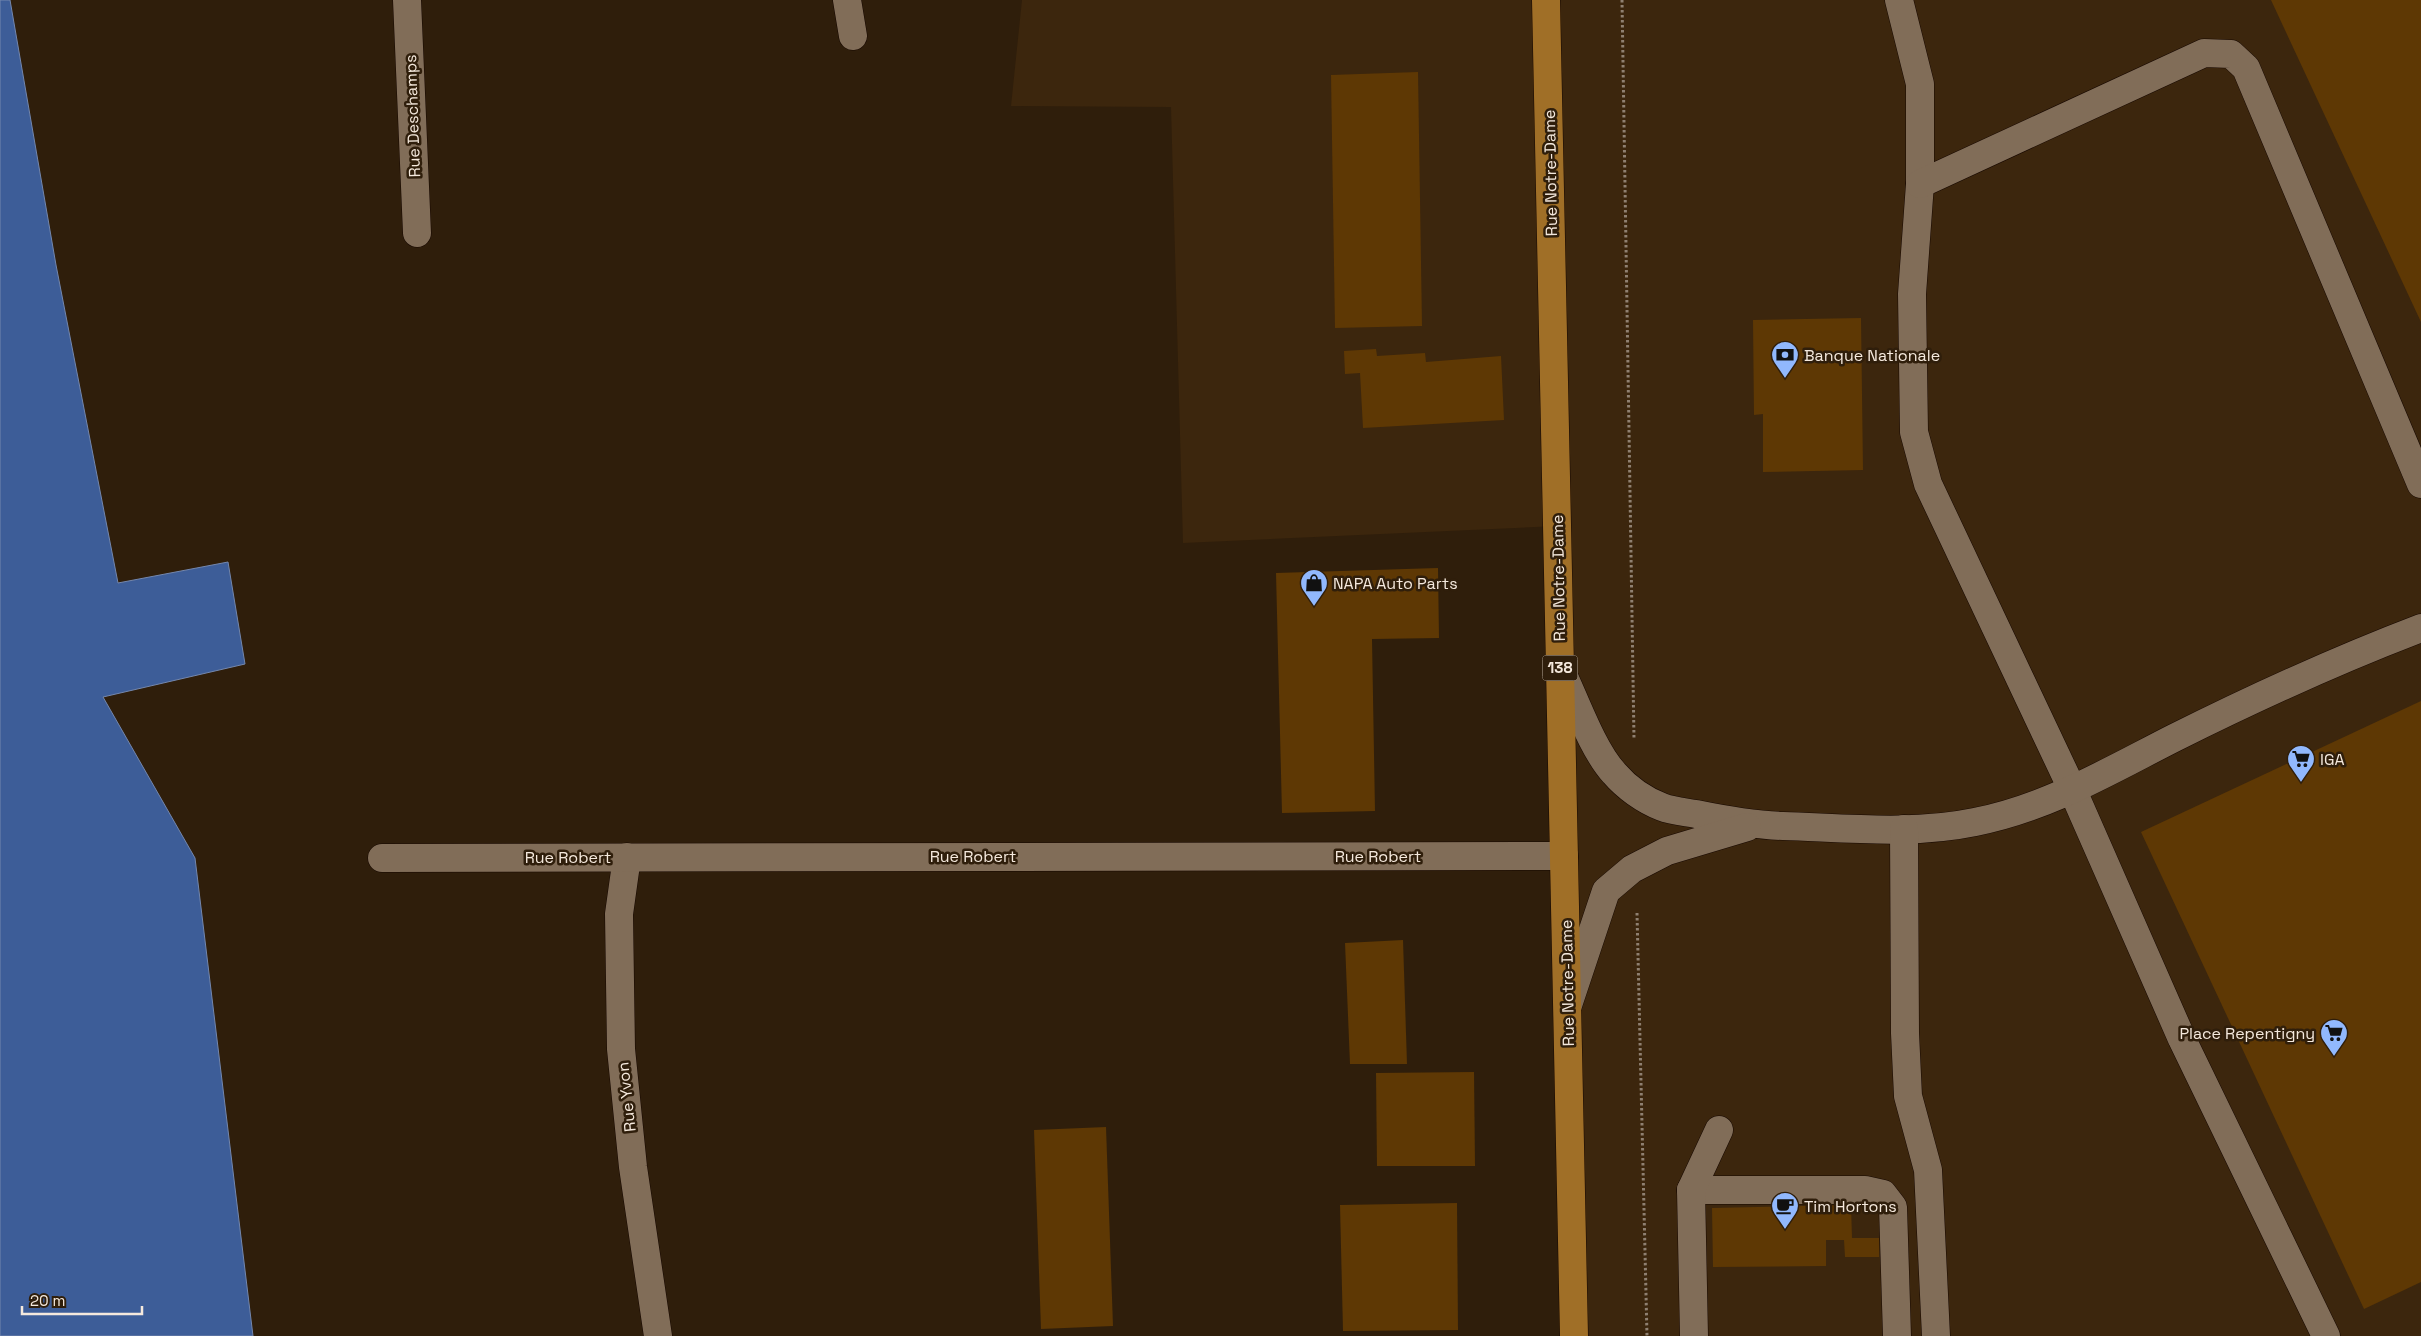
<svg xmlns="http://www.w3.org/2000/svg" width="2421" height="1336" font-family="'Space Grotesk',sans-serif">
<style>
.built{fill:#3c260d}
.water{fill:#3d5d98;stroke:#7487ad}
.building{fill:#5e3804}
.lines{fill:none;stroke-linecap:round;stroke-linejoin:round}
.minor-casing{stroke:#170800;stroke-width:29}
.major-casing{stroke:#170800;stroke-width:29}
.path{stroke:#8f8071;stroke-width:3;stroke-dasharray:2.5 2.5;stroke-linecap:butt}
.minor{stroke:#816d58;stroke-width:28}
.major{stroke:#a06f27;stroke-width:28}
.labels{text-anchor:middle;stroke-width:5;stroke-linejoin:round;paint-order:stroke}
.shield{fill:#2f1e0b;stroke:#baac9e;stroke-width:1}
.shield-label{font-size:15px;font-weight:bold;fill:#f5e9dd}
.street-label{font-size:16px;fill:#f5e9dd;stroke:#2f1e0b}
.poi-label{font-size:16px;fill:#f5e9dd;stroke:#2f1e0b;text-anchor:start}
</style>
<rect width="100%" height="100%" fill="#2f1e0b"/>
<path class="built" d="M 1022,0 L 2421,0 L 2421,1336 L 1574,1336 L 1557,526 L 1183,543 L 1171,107 L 1011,106 Z"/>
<path class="water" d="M 0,0 L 10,0 L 56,265 L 118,583 L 228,562 L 245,664 L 103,697 L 195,858 L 253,1336 L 0,1336 Z"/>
<g class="building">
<path d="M 2271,0 L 2421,0 L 2421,322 Z"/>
<path d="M 1418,72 L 1422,326 L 1335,328 L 1331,75 Z"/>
<path d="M 1861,318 L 1863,470 L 1763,472 L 1763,414 L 1754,415 L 1753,320 Z"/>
<path d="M 1376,349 L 1377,356 L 1425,353 L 1426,362 L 1501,356 L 1504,420 L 1363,428 L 1360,373 L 1345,374 L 1344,351 Z"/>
<path d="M 1438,568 L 1439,638 L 1372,639 L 1375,811 L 1282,813 L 1276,573 Z"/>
<path d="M 2421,701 L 2421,1282 L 2364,1309 L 2141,832 Z"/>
<path d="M 1403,940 L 1407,1064 L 1350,1064 L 1345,943 Z"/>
<path d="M 1474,1072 L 1475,1166 L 1377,1166 L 1376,1073 Z"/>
<path d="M 1106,1127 L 1113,1326 L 1041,1329 L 1034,1130 Z"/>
<path d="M 1457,1203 L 1458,1330 L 1343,1331 L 1340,1205 Z"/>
<path d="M 1851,1205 L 1852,1238 L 1879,1238 L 1879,1257 L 1845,1257 L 1844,1240 L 1826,1240 L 1826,1266 L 1713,1267 L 1712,1208 Z"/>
</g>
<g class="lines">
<defs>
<g id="minor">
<path d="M 407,0 L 417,233"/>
<path d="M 847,0 L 853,36"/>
<path d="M 1899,0 L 1920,84 L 1920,184 L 1912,294 L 1914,432 L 1928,484 L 2073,791 L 2182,1039 L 2326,1336"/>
<path d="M 1920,184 L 2204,53 L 2231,54 L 2246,68 L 2421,484"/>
<path d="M 1560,668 C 1575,699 1592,749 1614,773 C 1626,787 1644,800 1662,807 C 1672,811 1685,812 1696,814 C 1725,820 1753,825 1783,826 C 1846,828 1913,835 1975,822 C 2047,808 2109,771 2174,738 C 2254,698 2337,660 2421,628"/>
<path d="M 1904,829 L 1905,1033 L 1908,1096 L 1928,1170 L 1936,1336"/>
<path d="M 627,857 L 619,914 L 621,1049 L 633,1167 L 658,1336"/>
<path d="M 382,858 L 1564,856"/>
<path d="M 1568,1005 L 1606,891 L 1632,869 L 1667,851 L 1747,827"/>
<path d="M 1691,1190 L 1865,1190 L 1883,1194 L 1893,1207 L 1897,1336"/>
<path d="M 1694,1336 L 1691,1190 L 1719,1130"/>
</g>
<path id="major" d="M 1546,0 L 1574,1336"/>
</defs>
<use href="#minor" class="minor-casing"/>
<use href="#major" class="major-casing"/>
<g class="path">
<path d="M 1622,0 L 1634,739"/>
<path d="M 1637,913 L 1647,1336"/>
</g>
<use href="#minor" class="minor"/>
<use href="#major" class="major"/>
</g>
<defs>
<symbol id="bank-pin" viewBox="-11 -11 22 30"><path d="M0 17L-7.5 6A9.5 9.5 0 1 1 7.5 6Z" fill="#91b8fd" stroke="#2f1e0b"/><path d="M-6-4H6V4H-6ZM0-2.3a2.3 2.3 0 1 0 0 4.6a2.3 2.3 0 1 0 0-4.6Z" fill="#111"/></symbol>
<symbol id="shop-pin" viewBox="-11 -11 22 30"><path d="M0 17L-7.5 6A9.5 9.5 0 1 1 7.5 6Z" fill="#91b8fd" stroke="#2f1e0b"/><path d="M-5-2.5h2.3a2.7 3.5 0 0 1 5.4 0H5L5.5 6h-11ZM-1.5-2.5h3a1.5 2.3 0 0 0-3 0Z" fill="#111"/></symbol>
<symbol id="supermarket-pin" viewBox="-11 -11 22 30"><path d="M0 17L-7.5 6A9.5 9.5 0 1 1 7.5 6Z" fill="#91b8fd" stroke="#2f1e0b"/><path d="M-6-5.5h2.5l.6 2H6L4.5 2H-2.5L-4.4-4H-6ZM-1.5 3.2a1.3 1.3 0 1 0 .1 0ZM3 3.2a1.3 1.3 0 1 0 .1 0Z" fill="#111"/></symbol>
<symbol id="cafe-pin" viewBox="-11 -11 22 30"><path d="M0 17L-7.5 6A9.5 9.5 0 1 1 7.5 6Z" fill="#91b8fd" stroke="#2f1e0b"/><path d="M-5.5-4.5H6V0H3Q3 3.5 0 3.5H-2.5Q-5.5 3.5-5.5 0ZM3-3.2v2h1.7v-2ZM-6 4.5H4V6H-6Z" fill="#111"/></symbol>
</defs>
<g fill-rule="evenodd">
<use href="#bank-pin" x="1769" y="339" width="32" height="43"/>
<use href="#shop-pin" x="1298" y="567" width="32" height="43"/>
<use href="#supermarket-pin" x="2285" y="743" width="32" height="43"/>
<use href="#supermarket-pin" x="2318" y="1017" width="32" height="43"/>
<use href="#cafe-pin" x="1769" y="1190" width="32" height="43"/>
</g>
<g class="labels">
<rect class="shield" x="1542.5" y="655.5" width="35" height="25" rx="4"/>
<g class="shield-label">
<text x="1560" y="673">138</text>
</g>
<g class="street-label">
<text transform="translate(412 116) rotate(-92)" y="6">Rue Deschamps</text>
<text transform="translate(1550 173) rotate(-91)" y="6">Rue Notre-Dame</text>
<text transform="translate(1558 578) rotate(-91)" y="6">Rue Notre-Dame</text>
<text x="973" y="862">Rue Robert</text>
<text x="1378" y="862">Rue Robert</text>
<text x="568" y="863">Rue Robert</text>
<text transform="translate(1567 983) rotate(-91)" y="6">Rue Notre-Dame</text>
<text transform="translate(626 1097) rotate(-96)" y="6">Rue Yvon</text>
</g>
<g class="poi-label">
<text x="1804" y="361">Banque Nationale</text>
<text x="1333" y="589">NAPA Auto Parts</text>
<text x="2320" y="765">IGA</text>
<text x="2315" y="1039" text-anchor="end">Place Repentigny</text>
<text x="1804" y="1212">Tim Hortons</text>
</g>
</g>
<path d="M22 1306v8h120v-8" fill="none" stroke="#f5e9dd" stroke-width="2.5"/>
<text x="30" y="1306" font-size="15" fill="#f5e9dd" stroke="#2f1e0b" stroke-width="4" paint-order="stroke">20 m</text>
</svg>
